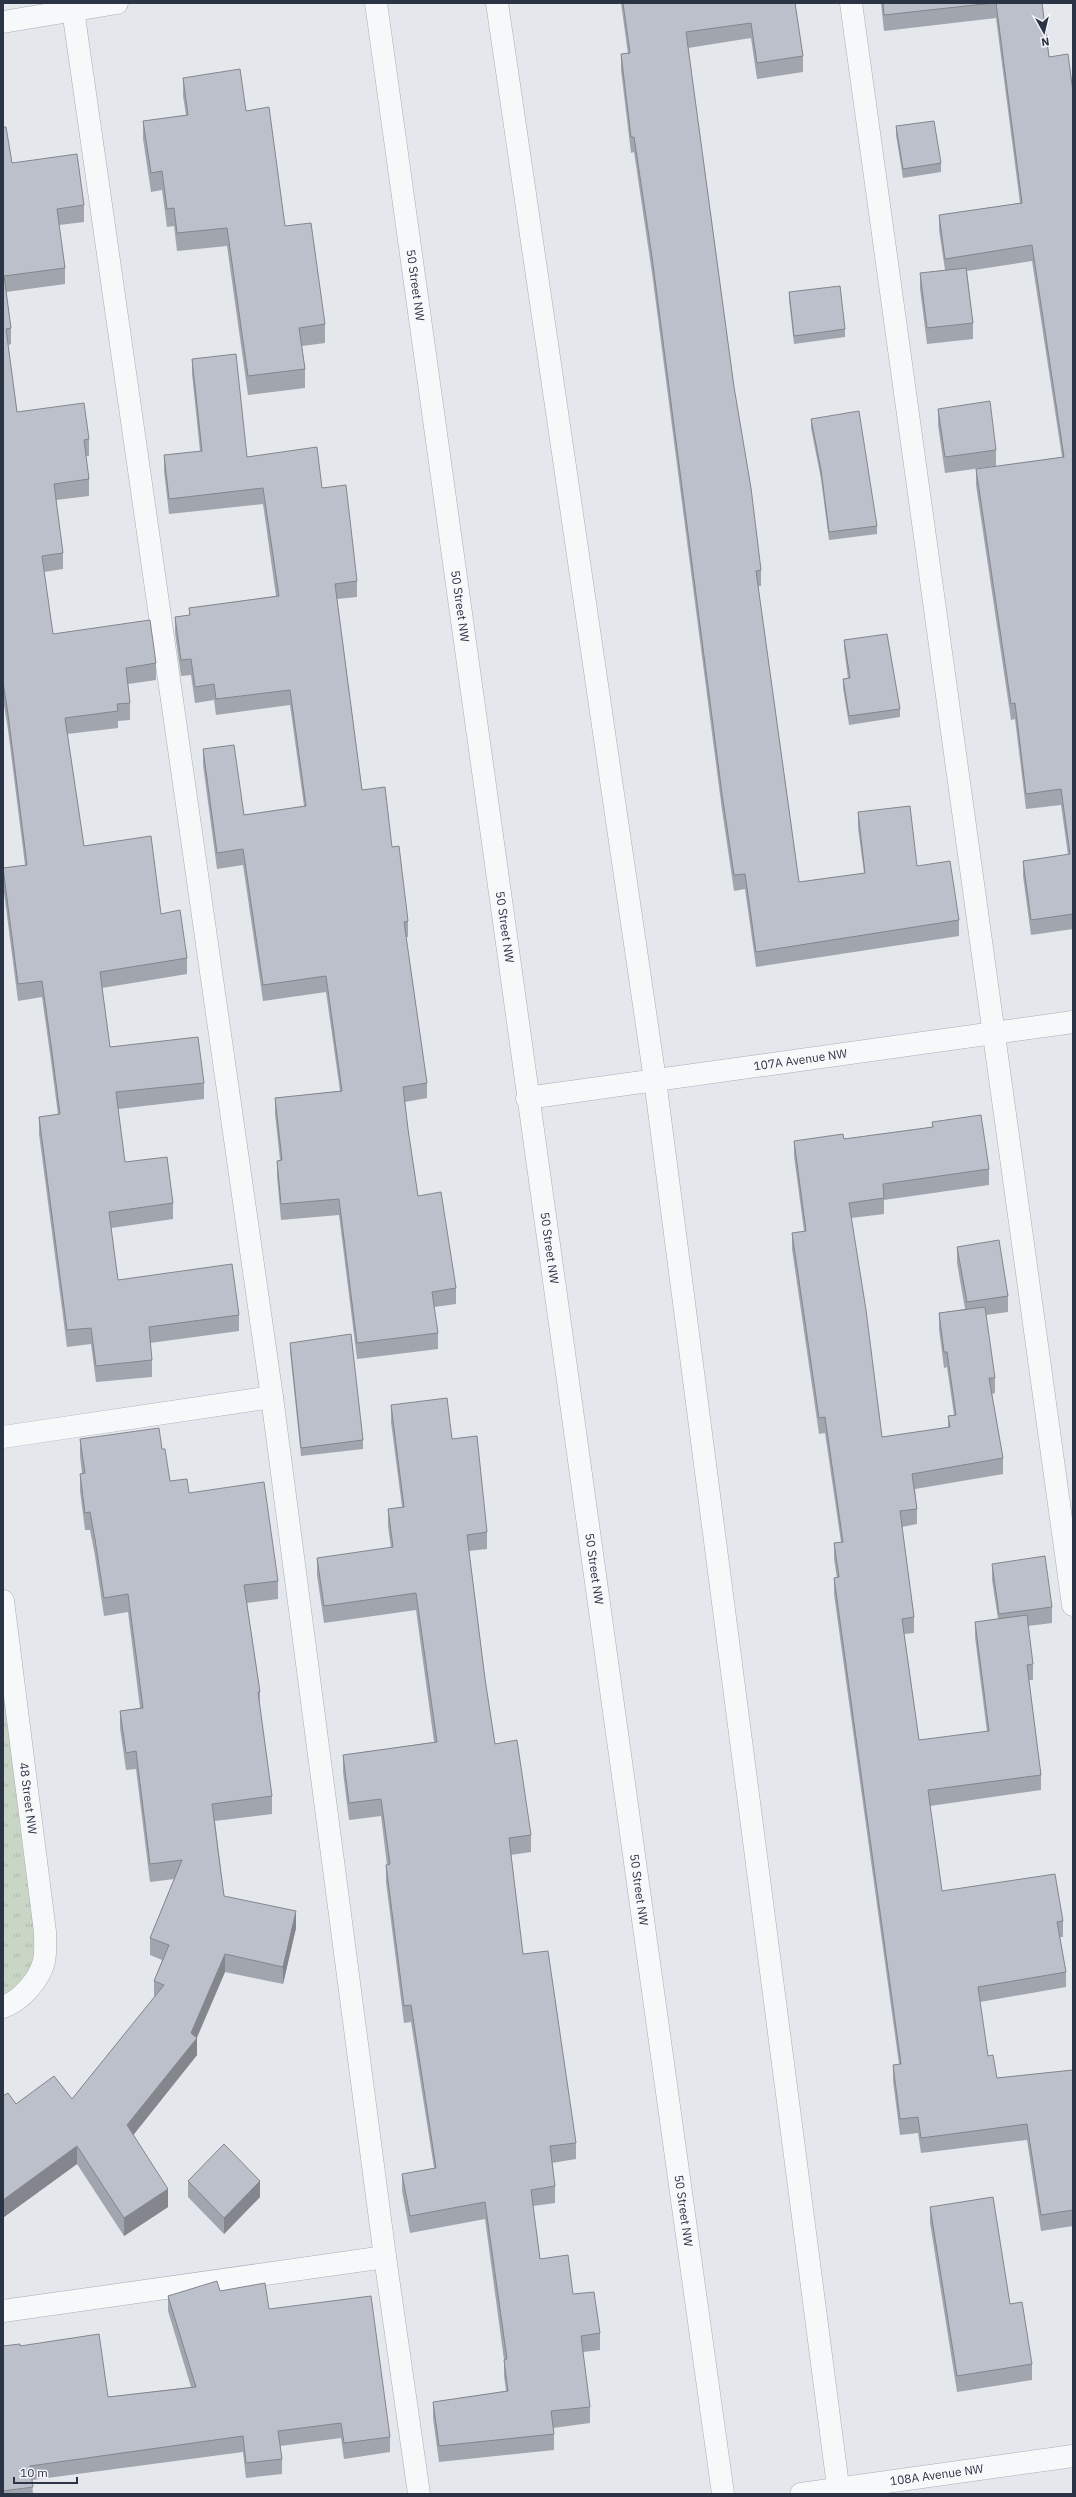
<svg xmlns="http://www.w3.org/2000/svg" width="1076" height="2497" font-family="'IBM Plex Sans',sans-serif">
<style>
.grass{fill:url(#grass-tufts)}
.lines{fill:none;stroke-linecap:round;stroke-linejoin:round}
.service-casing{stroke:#a9aeb7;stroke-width:23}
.minor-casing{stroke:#a9aeb7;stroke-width:23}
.tertiary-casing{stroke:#a9aeb7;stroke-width:23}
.service{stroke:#f7f8fa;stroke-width:22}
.minor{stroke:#f7f8fa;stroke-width:22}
.tertiary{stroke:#f7f8fa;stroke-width:22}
.wall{fill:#a1a5ae}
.shaded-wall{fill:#83868d}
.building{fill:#bbc0ca;stroke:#83868d}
.labels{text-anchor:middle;stroke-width:3;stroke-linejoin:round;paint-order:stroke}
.street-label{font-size:12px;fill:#2b3445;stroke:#f4f6f9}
</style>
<defs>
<pattern id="grass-tufts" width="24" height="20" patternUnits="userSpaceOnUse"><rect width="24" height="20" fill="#c9d6c5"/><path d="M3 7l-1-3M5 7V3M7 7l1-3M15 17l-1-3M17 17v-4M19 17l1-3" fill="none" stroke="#adb8ab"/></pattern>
</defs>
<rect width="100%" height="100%" fill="#e4e7ec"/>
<path class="grass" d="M 3,1601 L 44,1962 L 3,2007 Z"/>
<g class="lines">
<defs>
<g id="service">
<path d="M 72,3 L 272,1397 L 385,2257 L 419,2494"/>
<path d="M 851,3 L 1073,1605"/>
<path d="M 3,1437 L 272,1397"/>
<path d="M 3,2311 L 385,2257"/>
</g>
<g id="minor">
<path id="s1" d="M 527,1098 L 1073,1022"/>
<path id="s2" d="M 3,1601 L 45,1932 C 45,1941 46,1952 44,1961 C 40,1979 21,2001 3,2007"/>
<path id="s3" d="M 801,2494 L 1073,2456"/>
</g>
<g id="tertiary">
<path id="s4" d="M 376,3 L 723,2494"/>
<path d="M 497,3 L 655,1080 L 839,2494"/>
<path d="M 3,22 L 117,3"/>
</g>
</defs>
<use href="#service" class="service-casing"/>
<use href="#minor" class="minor-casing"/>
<use href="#tertiary" class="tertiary-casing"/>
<use href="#service" class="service"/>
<use href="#minor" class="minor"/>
<use href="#tertiary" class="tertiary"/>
</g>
<g class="wall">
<path d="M 621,3 L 795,3 L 803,56 L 803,72 L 757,79 L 751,38 L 688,48 L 734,387 L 761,570 L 761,586 L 758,586 L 799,882 L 864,873 L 858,828 L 858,812 L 917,866 L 959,920 L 959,936 L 756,967 L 745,889 L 734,891 L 722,810 L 652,273 L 634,152 L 631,153 L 621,70 L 621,54 L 628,54 Z"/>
<path d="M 881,3 L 1042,3 L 1049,57 L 1073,92 L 1073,929 L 1031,935 L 1023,876 L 1023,861 L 1068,855 L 1061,805 L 1026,809 L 1015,719 L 1011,720 L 976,485 L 976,469 L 1062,457 L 1032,261 L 967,271 L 973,323 L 973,339 L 927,344 L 920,289 L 920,273 L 945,270 L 939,230 L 939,215 L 1020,203 L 996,18 L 884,31 Z"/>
<path d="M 183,78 L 246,111 L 285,226 L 325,324 L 325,343 L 302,346 L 305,369 L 305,388 L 248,395 L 227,246 L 177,251 L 174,226 L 167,227 L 162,190 L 151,192 L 143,139 L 143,121 L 186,115 L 183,96 Z"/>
<path d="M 896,126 L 941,163 L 941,172 L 903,178 L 896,135 Z"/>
<path d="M 3,127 L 12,163 L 84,205 L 84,222 L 59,225 L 65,268 L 65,284 L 6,292 L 11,328 L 11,344 L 8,345 L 17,412 L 89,439 L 89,456 L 86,456 L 89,479 L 89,496 L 56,500 L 63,553 L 63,569 L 44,572 L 53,634 L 156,663 L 156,680 L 128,684 L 130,703 L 130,720 L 118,721 L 118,728 L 67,734 L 84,846 L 161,914 L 187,958 L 187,974 L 102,988 L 110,1047 L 204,1083 L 204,1099 L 118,1109 L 125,1162 L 173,1203 L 173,1219 L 111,1228 L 118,1280 L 239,1315 L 239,1331 L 150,1343 L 152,1360 L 152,1377 L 96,1382 L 91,1344 L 67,1347 L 39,1134 L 39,1117 L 58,1115 L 51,1061 L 42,997 L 18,1001 L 3,885 L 3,868 L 25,865 L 8,730 L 3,699 Z"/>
<path d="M 789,292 L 845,329 L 845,337 L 794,344 L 789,300 Z"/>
<path d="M 192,359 L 247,457 L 322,488 L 357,581 L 357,597 L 337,599 L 362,790 L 392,847 L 408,921 L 408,937 L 406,937 L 427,1083 L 427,1098 L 405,1102 L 408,1129 L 418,1196 L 456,1288 L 456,1304 L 434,1307 L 438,1333 L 438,1349 L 357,1359 L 339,1215 L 281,1220 L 277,1176 L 277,1161 L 280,1160 L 275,1114 L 275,1098 L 340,1091 L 326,992 L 263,1001 L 243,865 L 217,869 L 203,765 L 203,749 L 244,815 L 304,806 L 290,705 L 216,715 L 214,700 L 195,703 L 191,675 L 181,676 L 175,633 L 175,617 L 189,615 L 189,608 L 276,596 L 263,504 L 169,514 L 164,471 L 164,455 L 200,451 L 192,374 Z"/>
<path d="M 938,409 L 996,450 L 996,466 L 945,473 L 938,425 Z"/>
<path d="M 811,419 L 877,526 L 877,534 L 829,540 L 821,479 L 811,428 Z"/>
<path d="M 844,640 L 900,709 L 900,717 L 849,725 L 843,688 L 843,679 L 848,679 L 844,648 Z"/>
<path d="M 932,1122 L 989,1169 L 989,1185 L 884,1200 L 884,1214 L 851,1218 L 882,1437 L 948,1428 L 948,1416 L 954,1415 L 947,1367 L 944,1368 L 939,1329 L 939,1313 L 965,1309 L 957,1263 L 957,1247 L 1008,1296 L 1008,1312 L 986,1315 L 995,1378 L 995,1393 L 992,1394 L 1003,1458 L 1003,1474 L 915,1489 L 917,1509 L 917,1524 L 902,1527 L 914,1617 L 914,1633 L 904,1634 L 919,1740 L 987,1732 L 975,1637 L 975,1622 L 998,1619 L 992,1580 L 992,1564 L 1052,1607 L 1052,1623 L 1028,1626 L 1033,1664 L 1033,1680 L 1029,1680 L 1041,1775 L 1041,1790 L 930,1806 L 942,1891 L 1063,1921 L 1063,1937 L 1060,1937 L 1066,1972 L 1066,1987 L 980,2002 L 988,2056 L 997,2078 L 1073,2070 L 1073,2226 L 1041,2231 L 1027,2140 L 921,2153 L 918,2133 L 900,2135 L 893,2081 L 893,2065 L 899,2064 L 834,1594 L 834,1578 L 837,1578 L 834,1559 L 834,1543 L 841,1542 L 825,1433 L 819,1434 L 792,1249 L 792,1233 L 804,1231 L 794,1156 L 794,1141 L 844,1139 L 932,1127 Z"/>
<path d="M 290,1343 L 363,1440 L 363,1449 L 301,1456 L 290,1351 Z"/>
<path d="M 391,1405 L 452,1439 L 487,1532 L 487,1549 L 469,1551 L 485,1679 L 495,1744 L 531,1835 L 531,1852 L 511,1855 L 523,1954 L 576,2143 L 576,2159 L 552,2163 L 555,2186 L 555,2203 L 533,2206 L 540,2259 L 573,2294 L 600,2333 L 600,2350 L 583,2352 L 590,2407 L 590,2423 L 553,2428 L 554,2434 L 554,2450 L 439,2462 L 433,2418 L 433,2402 L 506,2391 L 504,2376 L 504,2360 L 485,2219 L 410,2233 L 402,2191 L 402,2174 L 434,2168 L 411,2022 L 404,2023 L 386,1882 L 386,1865 L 387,1865 L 381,1816 L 349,1820 L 343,1772 L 343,1755 L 434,1742 L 416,1610 L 324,1623 L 317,1575 L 317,1558 L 391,1548 L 388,1526 L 388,1509 L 402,1507 L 391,1422 Z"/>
<path d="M 80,1439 L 162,1449 L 170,1481 L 189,1493 L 278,1581 L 278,1599 L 247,1603 L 260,1692 L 260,1708 L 272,1796 L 272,1814 L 215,1821 L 224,1896 L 296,1928 L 283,1984 L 225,1972 L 197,2038 L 197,2055 L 133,2135 L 168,2207 L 124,2236 L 77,2164 L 4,2217 L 4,2234 L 3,2234 L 3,2096 L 16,2104 L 72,2099 L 154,1998 L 154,1981 L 162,1960 L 150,1955 L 150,1938 L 174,1879 L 150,1882 L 136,1769 L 126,1770 L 120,1728 L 120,1711 L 140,1708 L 128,1612 L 104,1616 L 95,1556 L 90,1530 L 85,1530 L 80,1491 L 80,1474 L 82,1473 L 80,1456 Z"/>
<path d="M 188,2181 L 260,2197 L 224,2234 L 188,2197 Z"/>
<path d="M 930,2207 L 1010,2304 L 1032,2364 L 1032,2380 L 957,2392 L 930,2223 Z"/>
<path d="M 220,2291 L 269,2309 L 390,2437 L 390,2452 L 344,2459 L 341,2438 L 280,2446 L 282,2459 L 282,2474 L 246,2478 L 243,2452 L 32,2480 L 33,2494 L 3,2494 L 3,2346 L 20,2346 L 108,2397 L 191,2387 L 168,2311 L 168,2296 Z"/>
</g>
<g class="shaded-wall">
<path d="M 296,1911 L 296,1928 L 283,1984 L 283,1967 Z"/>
<path d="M 225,1954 L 225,1972 L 196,2039 L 197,2038 L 197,2055 L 127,2143 L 127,2125 L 191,2033 Z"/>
<path d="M 77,2146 L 77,2164 L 4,2217 L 4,2234 L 3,2234 L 3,2200 Z"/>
<path d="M 260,2181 L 260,2197 L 224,2234 L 224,2218 Z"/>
<path d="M 168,2189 L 168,2207 L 124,2236 L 124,2218 Z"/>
</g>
<g class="building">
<path d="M 623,3 L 795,3 L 803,56 L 757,63 L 751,23 L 686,32 L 734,387 L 751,488 L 761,570 L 756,571 L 799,882 L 865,873 L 858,812 L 910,806 L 917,866 L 950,861 L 959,920 L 756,952 L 745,874 L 734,875 L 722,794 L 652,257 L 634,137 L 631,137 L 621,54 L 630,53 Z"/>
<path d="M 883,3 L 993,3 L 884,15 Z"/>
<path d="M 996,3 L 1042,3 L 1049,57 L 1068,54 L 1073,92 L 1073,914 L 1031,920 L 1023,861 L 1070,854 L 1061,789 L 1026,794 L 1015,703 L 1011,704 L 976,469 L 1064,457 L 1032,245 L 945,259 L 939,215 L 1022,203 Z"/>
<path d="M 240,69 L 246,111 L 269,107 L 285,226 L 311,223 L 325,324 L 299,328 L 305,369 L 248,376 L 227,228 L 177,233 L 174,208 L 167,209 L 162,171 L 151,173 L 143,121 L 188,115 L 183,78 Z"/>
<path d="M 934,121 L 941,163 L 903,169 L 896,126 Z"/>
<path d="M 3,127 L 6,127 L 12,163 L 77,154 L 84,205 L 57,209 L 65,268 L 4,276 L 11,328 L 6,329 L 17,412 L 84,403 L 89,439 L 84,440 L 89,479 L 54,484 L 63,553 L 42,556 L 53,634 L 150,620 L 156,663 L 126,668 L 130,703 L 117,704 L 118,711 L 65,718 L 84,846 L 151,836 L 161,914 L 180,910 L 187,958 L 100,972 L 110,1047 L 198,1037 L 204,1083 L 116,1092 L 125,1162 L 167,1157 L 173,1203 L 109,1212 L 118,1280 L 232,1264 L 239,1315 L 149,1327 L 152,1360 L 96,1366 L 91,1328 L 67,1330 L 39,1117 L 60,1114 L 51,1045 L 42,981 L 18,984 L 3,868 L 27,865 L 8,714 L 3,682 Z"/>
<path d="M 966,268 L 973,323 L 927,328 L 920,273 Z"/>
<path d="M 840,286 L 845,329 L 794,336 L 789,292 Z"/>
<path d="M 236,354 L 247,457 L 317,447 L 322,488 L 346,485 L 357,581 L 335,584 L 357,752 L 362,790 L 385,787 L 392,847 L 399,846 L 408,921 L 404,922 L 427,1083 L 403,1087 L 408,1129 L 418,1196 L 441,1192 L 456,1288 L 432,1292 L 438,1333 L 357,1343 L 339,1199 L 281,1204 L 277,1161 L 282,1160 L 275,1098 L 342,1091 L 326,976 L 263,985 L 243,849 L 217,853 L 203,749 L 234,745 L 244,815 L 306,806 L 290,690 L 216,699 L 214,684 L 195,687 L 191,659 L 181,660 L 175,617 L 190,615 L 189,608 L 279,596 L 263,488 L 169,499 L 164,455 L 202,451 L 192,359 Z"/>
<path d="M 990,401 L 996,450 L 945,457 L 938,409 Z"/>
<path d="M 859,411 L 877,526 L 829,532 L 821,470 L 811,419 Z"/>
<path d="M 887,634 L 900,709 L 849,716 L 843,679 L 850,678 L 844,640 Z"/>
<path d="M 981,1115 L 989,1169 L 883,1184 L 884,1198 L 849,1203 L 866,1310 L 882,1437 L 950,1427 L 948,1416 L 956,1415 L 947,1352 L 944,1352 L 939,1313 L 985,1307 L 995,1378 L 989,1378 L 1003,1458 L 912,1474 L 917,1509 L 900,1511 L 914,1617 L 902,1619 L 919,1740 L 989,1731 L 975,1622 L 1027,1615 L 1033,1664 L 1027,1665 L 1041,1775 L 928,1790 L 942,1891 L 1055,1874 L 1063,1921 L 1057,1922 L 1066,1972 L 978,1987 L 988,2056 L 993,2055 L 997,2078 L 1073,2070 L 1073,2210 L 1041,2215 L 1027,2124 L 921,2138 L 918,2117 L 900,2119 L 893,2065 L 901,2064 L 834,1578 L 839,1577 L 834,1543 L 843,1542 L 825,1417 L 819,1418 L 792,1233 L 806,1231 L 794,1141 L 843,1134 L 844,1139 L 933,1127 L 932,1122 Z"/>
<path d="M 999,1240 L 1008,1296 L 967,1302 L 957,1247 Z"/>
<path d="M 351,1334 L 363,1440 L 301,1448 L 290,1343 Z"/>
<path d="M 447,1398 L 452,1439 L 477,1436 L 487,1532 L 467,1535 L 485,1679 L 495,1744 L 517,1740 L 531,1835 L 509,1838 L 523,1954 L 548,1951 L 576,2143 L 550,2146 L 555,2186 L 531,2190 L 540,2259 L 568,2255 L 573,2294 L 594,2292 L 600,2333 L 581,2336 L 590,2407 L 551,2411 L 554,2434 L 439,2446 L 433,2402 L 508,2391 L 504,2360 L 507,2359 L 485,2202 L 410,2216 L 402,2174 L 436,2168 L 411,2005 L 404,2006 L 386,1865 L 390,1864 L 381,1799 L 349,1803 L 343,1755 L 437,1742 L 416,1593 L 324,1606 L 317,1558 L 393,1547 L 388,1509 L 404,1507 L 391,1405 Z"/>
<path d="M 159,1428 L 162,1449 L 165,1449 L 170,1481 L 187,1479 L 189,1493 L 264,1482 L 278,1581 L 244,1585 L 260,1692 L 258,1692 L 272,1796 L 212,1804 L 224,1896 L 296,1911 L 283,1967 L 225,1954 L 191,2033 L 197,2038 L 127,2125 L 168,2189 L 124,2218 L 77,2146 L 3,2200 L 3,2096 L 8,2093 L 16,2104 L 54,2076 L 72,2099 L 164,1985 L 154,1981 L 169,1945 L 150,1938 L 182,1860 L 150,1864 L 136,1751 L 126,1753 L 120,1711 L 143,1708 L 128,1594 L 104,1598 L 95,1539 L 90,1512 L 85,1513 L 80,1474 L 85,1473 L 80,1439 Z"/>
<path d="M 1045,1556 L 1052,1607 L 999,1614 L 992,1564 Z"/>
<path d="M 224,2144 L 260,2181 L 224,2218 L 188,2181 Z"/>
<path d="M 993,2197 L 1010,2304 L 1022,2302 L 1032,2364 L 957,2376 L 930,2207 Z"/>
<path d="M 217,2281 L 220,2291 L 265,2283 L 269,2309 L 371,2296 L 390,2437 L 344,2443 L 341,2423 L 278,2431 L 282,2459 L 246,2463 L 243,2436 L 30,2466 L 33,2487 L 3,2491 L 3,2346 L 20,2344 L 20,2346 L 99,2334 L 108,2397 L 196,2387 L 168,2296 Z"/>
</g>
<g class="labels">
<g class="street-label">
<text dy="4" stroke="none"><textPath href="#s4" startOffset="285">50 Street NW</textPath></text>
<text dy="4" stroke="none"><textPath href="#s4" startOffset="609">50 Street NW</textPath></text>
<text dy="4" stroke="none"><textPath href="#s4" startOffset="933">50 Street NW</textPath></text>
<text dy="4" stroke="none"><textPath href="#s1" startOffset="276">107A Avenue NW</textPath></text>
<text dy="4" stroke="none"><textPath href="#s4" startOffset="1257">50 Street NW</textPath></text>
<text dy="4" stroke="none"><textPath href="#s4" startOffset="1581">50 Street NW</textPath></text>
<text dy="4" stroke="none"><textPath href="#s2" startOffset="199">48 Street NW</textPath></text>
<text dy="4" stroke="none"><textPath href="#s4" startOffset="1905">50 Street NW</textPath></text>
<text dy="4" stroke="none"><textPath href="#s4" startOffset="2229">50 Street NW</textPath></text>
<text dy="4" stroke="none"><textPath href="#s3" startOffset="137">108A Avenue NW</textPath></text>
</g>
</g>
<rect width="1076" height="2497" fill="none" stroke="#2b3445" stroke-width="8"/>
<g transform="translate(1044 32) rotate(172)" stroke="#f4f6f9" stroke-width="3" paint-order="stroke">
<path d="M0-3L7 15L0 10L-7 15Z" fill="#2b3445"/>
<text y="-6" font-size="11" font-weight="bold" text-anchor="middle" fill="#2b3445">N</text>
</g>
<path d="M14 2477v6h63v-6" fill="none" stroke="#2b3445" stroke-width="2"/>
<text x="20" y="2477" font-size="12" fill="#2b3445" stroke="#f4f6f9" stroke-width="3" paint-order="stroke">10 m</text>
</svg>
